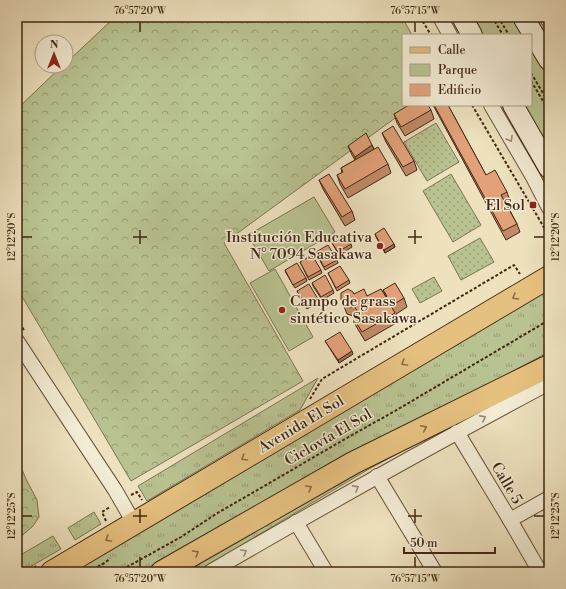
<svg xmlns="http://www.w3.org/2000/svg" width="566" height="589" font-family="'Libre Bodoni',serif">
<style>
.grass{fill:url(#grass-tufts);stroke:#7d7452}
.forest{fill:url(#forest-crowns);stroke:#7d7452}
.park{fill:#b9c291;stroke:#7d7452}
.garden{fill:url(#garden-dots);stroke:#7d7452}
.lines{fill:none;stroke-linecap:round;stroke-linejoin:round}
.street-casing{stroke:#6c553e;stroke-width:16}
.secondary-casing{stroke:#412613;stroke-width:22}
.primary-casing{stroke:#412613;stroke-width:24}
.path{stroke:#412613;stroke-width:2;stroke-dasharray:3 2;stroke-linecap:butt}
.street{stroke:#f3ecd5;stroke-width:14}
.secondary{stroke:#f3ecd5;stroke-width:20}
.primary{stroke:#e6c07f;stroke-width:22}
.wall{fill:#c28a68;stroke:#412613}
.shaded-wall{fill:#9e7155;stroke:#412613}
.building{fill:#e2a179;stroke:#412613}
.oneway{stroke:#9a8974}
.oneway2{stroke:#8b6b44}
.ticks{fill:none;stroke:#412613;stroke-width:1.5}
.poi-dot{fill:#8f2418;stroke:#f3ecd5;stroke-width:1.5}
.labels{text-anchor:middle;stroke-width:3;stroke-linejoin:round;paint-order:stroke}
.poi-label{font-size:15px;fill:#412613;stroke:#f3ecd5;text-anchor:end}
.street-label{font-size:15px;fill:#412613;stroke:#f3ecd5}
.neatline{fill:none;stroke:#412613;stroke-width:1.5}
.ticks-label{font-size:10px;text-anchor:middle;fill:#412613}
</style>
<defs>
<pattern id="grass-tufts" width="24" height="20" patternUnits="userSpaceOnUse"><rect width="24" height="20" fill="#b9c291"/><path d="M3 7l-1-3M5 7V3M7 7l1-3M15 17l-1-3M17 17v-4M19 17l1-3" fill="none" stroke="#989d75"/></pattern>
<pattern id="forest-crowns" width="20" height="18" patternUnits="userSpaceOnUse"><rect width="20" height="18" fill="#b9c291"/><path d="M2 6a3 3 0 1 1 6 0M12 15a3 3 0 1 1 6 0" fill="none" stroke="#989d75"/></pattern>
<pattern id="garden-dots" width="8" height="8" patternUnits="userSpaceOnUse"><rect width="8" height="8" fill="#b9c291"/><path d="M2 2h.1M6 6h.1" fill="none" stroke="#989d75" stroke-width="1.8" stroke-linecap="round"/></pattern>
</defs>
<rect width="100%" height="100%" fill="#ede1be"/>
<filter id="stains"><feTurbulence type="fractalNoise" baseFrequency=".005" numOctaves="4"/><feColorMatrix values="0 0 0 0 .2 0 0 0 0 .09 0 0 0 0 .02 0 0 0 .5 -.17"/></filter>
<radialGradient id="worn" r=".72"><stop offset=".6" stop-color="#630" stop-opacity="0"/><stop offset="1" stop-color="#630" stop-opacity=".3"/></radialGradient>
<g class="grass">
<path d="M 528,17 L 540,17 L 549,33 L 549,52 Z"/>
<path d="M 499,105 L 507,105 L 549,178 L 549,191 Z"/>
<path d="M 549,287 L 549,352 L 274,497 L 148,572 L 65,572 Z"/>
<path d="M 318,378 L 300,410 L 147,501 L 138,486 Z"/>
<path d="M 449,426 L 369,469 L 196,572 L 175,572 L 243,532 Z"/>
<path d="M 94,512 L 101,524 L 75,540 L 68,528 Z"/>
<path d="M 53,536 L 61,549 L 21,572 L 17,572 L 17,557 Z"/>
</g>
<g class="forest">
<path d="M 115,17 L 402,17 L 412,35 L 403,35 L 403,105 L 413,105 L 224,243 L 303,381 L 131,481 L 17,288 L 17,109 L 62,66 L 66,66 L 66,63 Z"/>
<path d="M 17,460 L 21,467 L 26,479 L 37,500 L 39,517 L 33,526 L 17,540 Z"/>
</g>
<g class="park">
<path d="M 472,17 L 513,17 L 523,35 L 483,35 Z"/>
<path d="M 531,48 L 549,79 L 549,149 L 524,105 L 531,105 Z"/>
<path d="M 314,197 L 335,232 L 269,271 L 248,235 Z"/>
<path d="M 275,269 L 313,337 L 289,351 L 250,283 Z"/>
</g>
<g class="garden">
<path d="M 436,123 L 459,162 L 427,181 L 404,142 Z"/>
<path d="M 451,174 L 481,225 L 453,242 L 423,191 Z"/>
<path d="M 480,238 L 494,262 L 461,280 L 448,256 Z"/>
<path d="M 434,277 L 442,291 L 420,303 L 412,289 Z"/>
</g>
<g class="lines">
<defs>
<g id="street">
<path d="M 440,17 L 450,35"/>
<path d="M 547,17 L 549,21"/>
<path d="M 491,105 L 533,177 L 549,208"/>
<path d="M 17,341 L 115,490 L 134,523"/>
<path d="M 457,432 L 510,520 L 540,572"/>
<path d="M 377,476 L 435,572"/>
<path d="M 510,520 L 549,498"/>
<path d="M 296,522 L 326,572"/>
<path d="M 210,572 C 322,507 434,444 549,383"/>
</g>
<g id="secondary">
<path d="M 462,17 L 472,35"/>
<path d="M 523,17 L 549,60"/>
<path d="M 513,105 L 549,168"/>
</g>
<g id="primary">
<path d="M 52,572 L 549,277"/>
<path d="M 162,572 L 353,463 L 549,366"/>
</g>
</defs>
<use href="#street" class="street-casing"/>
<use href="#secondary" class="secondary-casing"/>
<use href="#primary" class="primary-casing"/>
<g class="path">
<path d="M 420,17 L 431,35"/>
<path d="M 492,17 L 503,35"/>
<path d="M 498,17 L 509,35"/>
<path d="M 531,73 L 549,103"/>
<path d="M 531,81 L 549,111"/>
<path d="M 472,105 L 549,236"/>
<path d="M 17,319 L 24,330"/>
<path d="M 310,399 L 322,379 L 514,265 L 520,274"/>
<path d="M 131,495 L 137,492 L 142,500"/>
<path d="M 106,521 L 102,512 L 110,507"/>
<path d="M 26,572 L 36,566"/>
<path d="M 89,572 L 106,562 L 110,558"/>
<path d="M 118,572 L 181,537 L 216,514 L 352,435 L 395,411 L 549,320"/>
<path d="M 139,572 L 146,570"/>
</g>
<use href="#street" class="street"/>
<use href="#secondary" class="secondary"/>
<use href="#primary" class="primary"/>
</g>
<g class="wall">
<path d="M 433,105 L 448,105 L 486,175 L 507,192 L 510,201 L 506,203 L 517,224 L 520,232 L 506,240 Z"/>
<path d="M 431,110 L 434,119 L 405,136 L 397,123 L 394,114 Z"/>
<path d="M 382,133 L 414,161 L 417,170 L 406,176 L 386,142 Z"/>
<path d="M 372,145 L 374,149 L 388,164 L 391,173 L 348,198 L 340,184 L 337,175 L 342,173 L 341,168 L 355,160 L 352,155 L 348,146 Z"/>
<path d="M 319,180 L 352,211 L 355,220 L 345,226 L 323,189 Z"/>
<path d="M 375,234 L 394,244 L 395,247 L 385,253 L 376,237 Z"/>
<path d="M 332,243 L 351,244 L 352,247 L 339,255 Z"/>
<path d="M 316,252 L 337,260 L 338,263 L 325,270 L 317,255 Z"/>
<path d="M 300,262 L 321,270 L 322,273 L 309,280 Z"/>
<path d="M 285,270 L 306,278 L 307,281 L 295,288 L 286,273 Z"/>
<path d="M 328,273 L 349,280 L 350,283 L 337,291 Z"/>
<path d="M 312,283 L 333,290 L 334,293 L 322,300 L 313,286 Z"/>
<path d="M 383,290 L 404,298 L 407,307 L 396,314 L 398,322 L 365,341 L 356,326 L 353,316 L 347,314 L 341,299 L 354,294 L 367,296 L 386,297 Z"/>
<path d="M 297,291 L 318,299 L 319,302 L 307,309 Z"/>
<path d="M 325,341 L 353,354 L 339,363 L 327,344 Z"/>
</g>
<g class="shaded-wall">
<path d="M 372,145 L 376,154 L 358,166 L 355,157 Z"/>
<path d="M 394,244 L 395,247 L 385,253 L 384,250 Z"/>
<path d="M 352,351 L 353,354 L 339,363 L 338,360 Z"/>
</g>
<g class="building">
<path d="M 409,105 L 428,105 L 431,110 L 401,127 L 394,114 Z"/>
<path d="M 434,105 L 448,105 L 486,175 L 495,170 L 507,192 L 501,195 L 517,224 L 503,231 Z"/>
<path d="M 393,126 L 414,161 L 403,167 L 382,133 Z"/>
<path d="M 366,133 L 372,145 L 355,157 L 348,146 Z"/>
<path d="M 378,147 L 388,164 L 345,189 L 337,175 L 343,172 L 341,168 Z"/>
<path d="M 329,174 L 352,211 L 342,217 L 319,180 Z"/>
<path d="M 384,228 L 394,244 L 384,250 L 375,234 Z"/>
<path d="M 345,235 L 351,244 L 338,252 L 332,243 Z"/>
<path d="M 328,245 L 337,260 L 324,267 L 316,252 Z"/>
<path d="M 312,255 L 321,270 L 308,277 L 300,262 Z"/>
<path d="M 297,263 L 306,278 L 293,285 L 285,270 Z"/>
<path d="M 340,266 L 349,280 L 336,288 L 328,273 Z"/>
<path d="M 325,275 L 333,290 L 321,297 L 312,283 Z"/>
<path d="M 395,283 L 404,298 L 391,306 L 395,313 L 362,332 L 353,317 L 358,313 L 354,305 L 350,308 L 344,305 L 341,299 L 341,293 L 348,289 L 353,292 L 354,294 L 364,289 L 367,296 L 381,289 L 386,297 L 387,296 L 383,290 Z"/>
<path d="M 309,284 L 318,299 L 306,306 L 297,291 Z"/>
<path d="M 340,332 L 352,351 L 338,360 L 325,341 Z"/>
</g>
<defs><path id="oneway-chevron" d="M-2-3.5L2.5 0L-2 3.5" fill="none" stroke-width="1.6" stroke-linecap="round" stroke-linejoin="round"/></defs>
<g class="oneway">
<use href="#oneway-chevron" transform="translate(510 139) rotate(60)"/>
<use href="#oneway-chevron" transform="translate(483 418) rotate(-28)"/>
<use href="#oneway-chevron" transform="translate(356 488) rotate(-29)"/>
<use href="#oneway-chevron" transform="translate(244 552) rotate(-30)"/>
</g>
<g class="oneway2">
<use href="#oneway-chevron" transform="translate(515 297) rotate(149)"/>
<use href="#oneway-chevron" transform="translate(404 363) rotate(149)"/>
<use href="#oneway-chevron" transform="translate(424 428) rotate(-26)"/>
<use href="#oneway-chevron" transform="translate(244 458) rotate(149)"/>
<use href="#oneway-chevron" transform="translate(309 488) rotate(-30)"/>
<use href="#oneway-chevron" transform="translate(108 539) rotate(149)"/>
<use href="#oneway-chevron" transform="translate(196 553) rotate(-30)"/>
</g>
<path class="ticks" d="M 140,22 L 140,32M 415,22 L 415,32M 140,230 L 140,244M 415,230 L 415,244M 22,237 L 32,237M 133,237 L 147,237M 408,237 L 422,237M 534,237 L 544,237M 140,509 L 140,523M 415,509 L 415,523M 22,516 L 32,516M 133,516 L 147,516M 408,516 L 422,516M 534,516 L 544,516M 140,557 L 140,567M 415,557 L 415,567"/>
<g class="poi-dot">
<rect x="529" y="201" width="8" height="8" rx="2"/>
<circle cx="380" cy="246" r="4"/>
<circle cx="282" cy="310" r="4"/>
</g>
<g class="labels">
<g class="poi-label">
<text x="525" y="210">El Sol</text>
<text x="372" y="242">Institución Educativa<tspan x="372" dy="17">N° 7094 Sasakawa</tspan></text>
<text x="290" y="306" text-anchor="start">Campo de grass<tspan x="290" dy="17">sintético Sasakawa</tspan></text>
</g>
<g class="street-label">
<text transform="translate(301 424) rotate(-31)" y="5">Avenida El Sol</text>
<text transform="translate(328 437) rotate(-30)" y="5">Ciclovía El Sol</text>
<text transform="translate(507 483) rotate(59)" y="5">Calle 5</text>
</g>
</g>
<rect width="566" height="589" fill="none" stroke="#ede1be" stroke-width="44"/>
<rect x="402" y="34" width="130" height="72" fill="#f3ecd5" stroke="#ac9d87"/>
<rect x="410" y="47" width="20" height="6" fill="#e6c07f" stroke="#ac9d87"/>
<text x="438" y="54" font-size="12" fill="#412613">Calle</text>
<rect x="410" y="64" width="20" height="12" fill="#b9c291" stroke="#ac9d87"/>
<text x="438" y="74" font-size="12" fill="#412613">Parque</text>
<rect x="410" y="84" width="20" height="12" fill="#e2a179" stroke="#ac9d87"/>
<text x="438" y="94" font-size="12" fill="#412613">Edificio</text>
<g transform="translate(54 54)"><circle r="19" fill="#f3ecd5" stroke="#ac9d87"/>
<path d="M0-3L7 15L0 10L-7 15Z" fill="#8f2418"/>
<text y="-6" font-size="11" font-weight="bold" text-anchor="middle" fill="#412613">N</text>
</g>
<path d="M404 547v6h91v-6" fill="none" stroke="#412613" stroke-width="2"/>
<text x="410" y="547" font-size="12" fill="#412613" stroke="#f3ecd5" stroke-width="3" paint-order="stroke">50 m</text>
<rect x="22" y="22" width="522" height="545" class="neatline"/>
<g class="ticks-label">
<text x="140" y="14">76°57'20"W</text>
<text x="415" y="14">76°57'15"W</text>
<text transform="translate(11 237) rotate(-90)" y="4">12°12'20"S</text>
<text transform="translate(555 237) rotate(-90)" y="4">12°12'20"S</text>
<text transform="translate(11 516) rotate(-90)" y="4">12°12'25"S</text>
<text transform="translate(555 516) rotate(-90)" y="4">12°12'25"S</text>
<text x="140" y="582">76°57'20"W</text>
<text x="415" y="582">76°57'15"W</text>
</g>
<rect width="100%" height="100%" filter="url(#stains)"/>
<rect width="100%" height="100%" fill="url(#worn)"/>
</svg>
